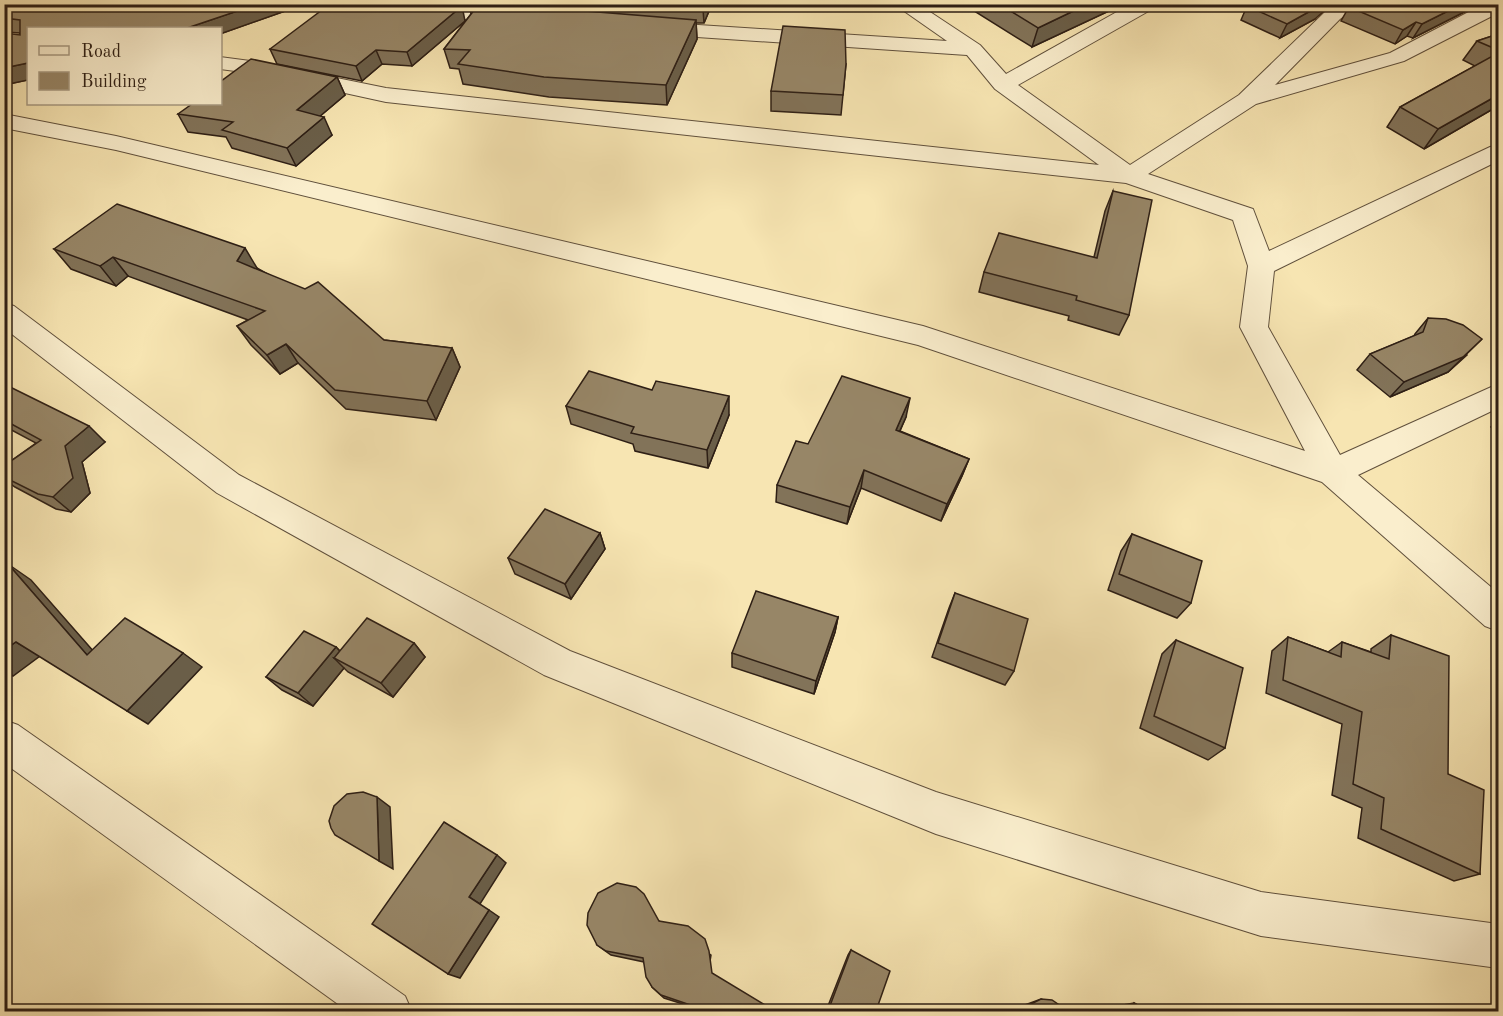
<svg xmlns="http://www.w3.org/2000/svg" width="1503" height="1016" font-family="'Old Standard TT',serif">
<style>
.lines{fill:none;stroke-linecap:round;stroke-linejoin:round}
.minor-casing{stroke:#60503c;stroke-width:2}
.minor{fill:#faeecd;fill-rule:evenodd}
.wall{fill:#827359;stroke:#2e1f15;stroke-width:1.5}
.shaded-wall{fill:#6a5e48;stroke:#2e1f15;stroke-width:1.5}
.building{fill:#978667;stroke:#2e1f15;stroke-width:1.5}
</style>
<rect width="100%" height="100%" fill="#f7e5b2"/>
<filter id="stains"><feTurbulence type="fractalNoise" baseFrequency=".00333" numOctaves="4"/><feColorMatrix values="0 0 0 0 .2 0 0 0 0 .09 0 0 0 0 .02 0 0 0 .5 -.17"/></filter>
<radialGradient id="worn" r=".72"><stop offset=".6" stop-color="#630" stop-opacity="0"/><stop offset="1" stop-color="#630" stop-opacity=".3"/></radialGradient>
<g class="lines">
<defs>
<g id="minor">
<path d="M 368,4 L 442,4 L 516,12 L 523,14 L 526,18 L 523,22 L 516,24 L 378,10 L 371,8 Z"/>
<path d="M 894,4 L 918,4 L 980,45 L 1006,74 L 1131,4 L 1157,4 L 1154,8 L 1018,85 L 1130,165 L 1239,95 L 1326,11 L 1336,4 L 1360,4 L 1340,19 L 1275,85 L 1390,53 L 1484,4 L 1498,4 L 1498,13 L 1404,61 L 1256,104 L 1148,174 L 1253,209 L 1269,251 L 1490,147 L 1498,145 L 1498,161 L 1274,271 L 1268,327 L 1340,455 L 1498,384 L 1498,408 L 1358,475 L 1498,593 L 1498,631 L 1485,626 L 1322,482 L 918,345 L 116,150 L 4,128 L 4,114 L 116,136 L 923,326 L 1305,451 L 1240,327 L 1248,266 L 1233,220 L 1126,183 L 386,102 L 258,74 L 220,69 L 220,57 L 258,62 L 386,88 L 1099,165 L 995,89 L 967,55 L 652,34 L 645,32 L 642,28 L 645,24 L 652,22 L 947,41 Z"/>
<path d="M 4,303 L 14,306 L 239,475 L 570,651 L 936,792 L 1261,892 L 1498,924 L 1498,968 L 1261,936 L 936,834 L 544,675 L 217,493 L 4,328 Z"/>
<path d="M 4,720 L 18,725 L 405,996 L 412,1012 L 349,1012 L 4,763 Z"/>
</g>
</defs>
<use href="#minor" class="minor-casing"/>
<use href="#minor" class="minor"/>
</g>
<g class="wall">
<path d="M 4,4 L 305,4 L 220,34 L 220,28 L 28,28 L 28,80 L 4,85 L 20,33 L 4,32 Z"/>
<path d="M 469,4 L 709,4 L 709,11 L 704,23 L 696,23 L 697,39 L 667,105 L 549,97 L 463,84 L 459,69 L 450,68 L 444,49 L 471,14 Z"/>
<path d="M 963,4 L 1111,4 L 1109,11 L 1032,47 Z"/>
<path d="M 1352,4 L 1480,4 L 1413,38 L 1407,36 L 1395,44 L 1341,21 L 1349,7 Z"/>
<path d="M 1247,6 L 1315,19 L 1280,38 L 1241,20 Z"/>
<path d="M 465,21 L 412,66 L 382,64 L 362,81 L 277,64 L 270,49 Z"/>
<path d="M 1498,34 L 1498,106 L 1424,149 L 1387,127 L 1400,107 L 1475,66 L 1463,60 L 1477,41 Z"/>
<path d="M 846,64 L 841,115 L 771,111 L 771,91 Z"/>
<path d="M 337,77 L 345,95 L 320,116 L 332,135 L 296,166 L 232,148 L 226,137 L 188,132 L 178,114 Z"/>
<path d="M 1113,191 L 1129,315 L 1119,335 L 1068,320 L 1069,316 L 979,292 L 984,272 L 1094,257 L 1105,211 Z"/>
<path d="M 54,249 L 257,268 L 384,340 L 452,348 L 460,367 L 436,420 L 346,409 L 298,363 L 280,374 L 251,345 L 237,326 L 248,320 L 128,276 L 116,286 L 71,269 Z"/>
<path d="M 1428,318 L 1467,355 L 1448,372 L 1390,397 L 1357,370 L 1370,354 L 1414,336 L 1415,334 Z"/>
<path d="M 4,384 L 105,442 L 82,462 L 90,493 L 71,512 L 56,509 L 15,487 L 4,479 L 4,466 L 36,443 L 4,426 Z"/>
<path d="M 566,406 L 729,415 L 708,468 L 635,451 L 633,444 L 571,424 Z"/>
<path d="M 906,417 L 900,431 L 969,459 L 962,476 L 941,521 L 861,488 L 847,524 L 776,502 L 777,485 L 808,444 Z"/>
<path d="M 1498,420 L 1498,433 L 1491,427 Z"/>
<path d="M 600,533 L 605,549 L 571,599 L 515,574 L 508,558 Z"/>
<path d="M 1132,534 L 1191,603 L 1177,618 L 1108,590 L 1121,551 Z"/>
<path d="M 955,593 L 1014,671 L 1005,685 L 932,657 L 949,608 Z"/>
<path d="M 838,617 L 835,632 L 814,694 L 732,667 L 732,653 Z"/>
<path d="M 1391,635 L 1448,774 L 1480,874 L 1454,881 L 1358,838 L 1362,808 L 1332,795 L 1342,724 L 1266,693 L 1272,651 L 1288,637 L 1328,652 L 1342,642 L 1371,652 L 1371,649 Z"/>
<path d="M 1176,640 L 1225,748 L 1208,760 L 1140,728 L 1162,654 Z"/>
<path d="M 414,643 L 425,657 L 393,697 L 348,672 L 344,668 L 313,706 L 282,690 L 266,677 L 336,647 L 340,651 Z"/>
<path d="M 659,921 L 711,955 L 702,1010 L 664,998 L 652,987 L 644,962 L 611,955 L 597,945 Z"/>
<path d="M 851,950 L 876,1011 L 826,1011 L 848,955 Z"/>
<path d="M 1041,999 L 1068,1011 L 1019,1011 L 1025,1005 Z"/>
<path d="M 1134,1003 L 1148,1011 L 1117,1011 L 1118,1006 Z"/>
</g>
<g class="shaded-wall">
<path d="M 258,4 L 305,4 L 220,34 L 220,28 L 187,28 Z"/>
<path d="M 705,4 L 709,4 L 709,11 L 704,23 L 703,9 Z"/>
<path d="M 1088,4 L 1111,4 L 1109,11 L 1032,47 L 1038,28 Z"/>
<path d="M 1323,4 L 1332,4 L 1315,19 L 1280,38 L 1287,24 Z"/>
<path d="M 1462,4 L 1480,4 L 1413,38 L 1422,24 Z"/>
<path d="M 462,6 L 465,21 L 412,66 L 407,52 Z"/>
<path d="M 696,20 L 697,39 L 667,105 L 666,85 Z"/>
<path d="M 1416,22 L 1407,36 L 1395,44 L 1403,30 Z"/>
<path d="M 376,50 L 382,64 L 362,81 L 356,66 Z"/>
<path d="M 28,63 L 28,80 L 4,85 L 4,68 Z"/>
<path d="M 337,77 L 345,95 L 306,128 L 297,110 Z"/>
<path d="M 1498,95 L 1498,106 L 1424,149 L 1438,129 Z"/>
<path d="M 324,117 L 332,135 L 296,166 L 287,148 Z"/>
<path d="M 245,248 L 257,268 L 250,280 L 237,261 Z"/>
<path d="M 113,257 L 128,276 L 116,286 L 100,266 Z"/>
<path d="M 1482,339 L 1448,372 L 1390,397 L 1404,382 Z"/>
<path d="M 286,344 L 298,363 L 280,374 L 267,355 Z"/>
<path d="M 452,348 L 460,367 L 436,420 L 427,401 Z"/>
<path d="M 729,396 L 729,415 L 708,468 L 707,450 Z"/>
<path d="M 910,398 L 906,417 L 892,448 L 896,430 Z"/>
<path d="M 89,426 L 105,442 L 82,462 L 90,493 L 71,512 L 53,497 L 65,446 Z"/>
<path d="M 969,459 L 962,476 L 941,521 L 947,504 Z"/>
<path d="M 864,470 L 861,488 L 847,524 L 850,507 Z"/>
<path d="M 600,533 L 605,549 L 571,599 L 565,584 Z"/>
<path d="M 8,564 L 31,580 L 109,669 L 87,655 Z"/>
<path d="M 838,617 L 835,632 L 814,694 L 816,681 Z"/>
<path d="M 16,642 L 40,656 L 13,676 L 4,671 L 4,650 Z"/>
<path d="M 414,643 L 425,657 L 393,697 L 381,683 Z"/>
<path d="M 336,647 L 349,661 L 334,658 L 344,668 L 313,706 L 298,693 Z"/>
<path d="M 183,653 L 202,667 L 148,724 L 127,711 Z"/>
<path d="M 377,797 L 390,807 L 393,869 L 379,861 Z"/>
<path d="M 497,855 L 506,863 L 480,904 L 469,897 Z"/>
<path d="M 489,910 L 499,917 L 460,978 L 448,974 Z"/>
</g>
<g class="building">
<path d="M 4,4 L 258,4 L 187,28 L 28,28 L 28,63 L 4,68 L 4,33 L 20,35 L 20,20 L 4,18 Z"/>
<path d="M 330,4 L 440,4 L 462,6 L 407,52 L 376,50 L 356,66 L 270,49 Z"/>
<path d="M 471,4 L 500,4 L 696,20 L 666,85 L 544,77 L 458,64 L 470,50 L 444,49 L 475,9 Z"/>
<path d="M 631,4 L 705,4 L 703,9 Z"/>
<path d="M 999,4 L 1088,4 L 1038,28 Z"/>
<path d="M 1249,4 L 1323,4 L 1287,24 L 1247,6 Z"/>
<path d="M 1352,4 L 1462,4 L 1422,24 L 1416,22 L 1403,30 L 1349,7 Z"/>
<path d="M 783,26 L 845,30 L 846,64 L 843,95 L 771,91 Z"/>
<path d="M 1498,34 L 1498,50 L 1477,41 Z"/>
<path d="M 1498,53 L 1498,95 L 1438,129 L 1400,107 Z"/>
<path d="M 251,59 L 337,77 L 297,110 L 324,117 L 287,148 L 222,130 L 233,122 L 178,114 L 192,104 L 220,104 L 220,82 Z"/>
<path d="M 1113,191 L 1152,200 L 1129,315 L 1076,300 L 1077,296 L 984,272 L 999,233 L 1097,258 Z"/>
<path d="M 117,204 L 245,248 L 237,261 L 305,289 L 318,282 L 384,340 L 452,348 L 427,401 L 335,390 L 286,344 L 267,355 L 237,326 L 265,311 L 113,257 L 100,266 L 54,249 Z"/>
<path d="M 1428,318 L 1446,319 L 1463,325 L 1482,339 L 1463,357 L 1404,382 L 1370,354 L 1423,332 Z"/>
<path d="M 589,371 L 652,390 L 656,381 L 729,396 L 707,450 L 631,433 L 634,427 L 566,406 Z"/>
<path d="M 842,376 L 910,398 L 896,430 L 969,459 L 947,504 L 864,470 L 850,507 L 777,485 L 796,441 L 808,444 Z"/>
<path d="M 4,384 L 89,426 L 65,446 L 73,478 L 53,497 L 38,494 L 4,477 L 4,466 L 41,440 L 4,420 Z"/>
<path d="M 545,509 L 600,533 L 565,584 L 508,558 Z"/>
<path d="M 1132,534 L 1202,561 L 1191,603 L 1119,574 Z"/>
<path d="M 8,564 L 87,655 L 125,618 L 183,653 L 127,711 L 16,642 L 4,650 L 4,567 Z"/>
<path d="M 756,591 L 838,617 L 816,681 L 732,653 Z"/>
<path d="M 955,593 L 1028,619 L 1014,671 L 938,643 Z"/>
<path d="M 367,618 L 414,643 L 381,683 L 334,658 Z"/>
<path d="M 304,631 L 336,647 L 298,693 L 266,677 Z"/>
<path d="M 1391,635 L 1449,656 L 1448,774 L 1484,790 L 1480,874 L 1381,829 L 1384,798 L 1353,784 L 1362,712 L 1283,680 L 1288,637 L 1341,657 L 1342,642 L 1389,659 Z"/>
<path d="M 1176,640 L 1243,668 L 1225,748 L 1154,716 Z"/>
<path d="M 363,792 L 377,797 L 379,861 L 335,835 L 331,828 L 329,821 L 334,806 L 347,794 Z"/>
<path d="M 444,822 L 497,855 L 469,897 L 489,910 L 448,974 L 372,924 Z"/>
<path d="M 617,883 L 636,887 L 644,894 L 659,921 L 688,926 L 705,939 L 709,951 L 712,973 L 775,1011 L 701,1011 L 702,1009 L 661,995 L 652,987 L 646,977 L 643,958 L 606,951 L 597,945 L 587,925 L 588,913 L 598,893 Z"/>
<path d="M 851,950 L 890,971 L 876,1011 L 828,1011 Z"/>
<path d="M 1041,999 L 1052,1000 L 1068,1011 L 1024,1011 L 1031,1004 Z"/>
<path d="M 1134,1003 L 1148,1011 L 1132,1011 Z"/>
</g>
<rect width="1503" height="1016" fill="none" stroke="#f7e5b2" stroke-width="24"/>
<rect x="6" y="6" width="1491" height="1004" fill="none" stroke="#2e1f15" stroke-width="3"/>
<rect x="12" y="12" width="1479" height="992" fill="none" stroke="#2e1f15" stroke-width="1.5"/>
<rect x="27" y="27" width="195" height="78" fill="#faeecd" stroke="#a89b83" stroke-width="1.5"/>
<rect x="39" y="46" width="30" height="9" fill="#faeecd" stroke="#a89b83" stroke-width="1.5"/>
<text x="81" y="57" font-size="18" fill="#2e1f15">Road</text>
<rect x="39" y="72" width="30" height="18" fill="#978667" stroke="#a89b83" stroke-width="1.5"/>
<text x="81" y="87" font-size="18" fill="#2e1f15">Building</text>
<rect width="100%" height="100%" filter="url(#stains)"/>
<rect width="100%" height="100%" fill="url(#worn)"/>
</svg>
